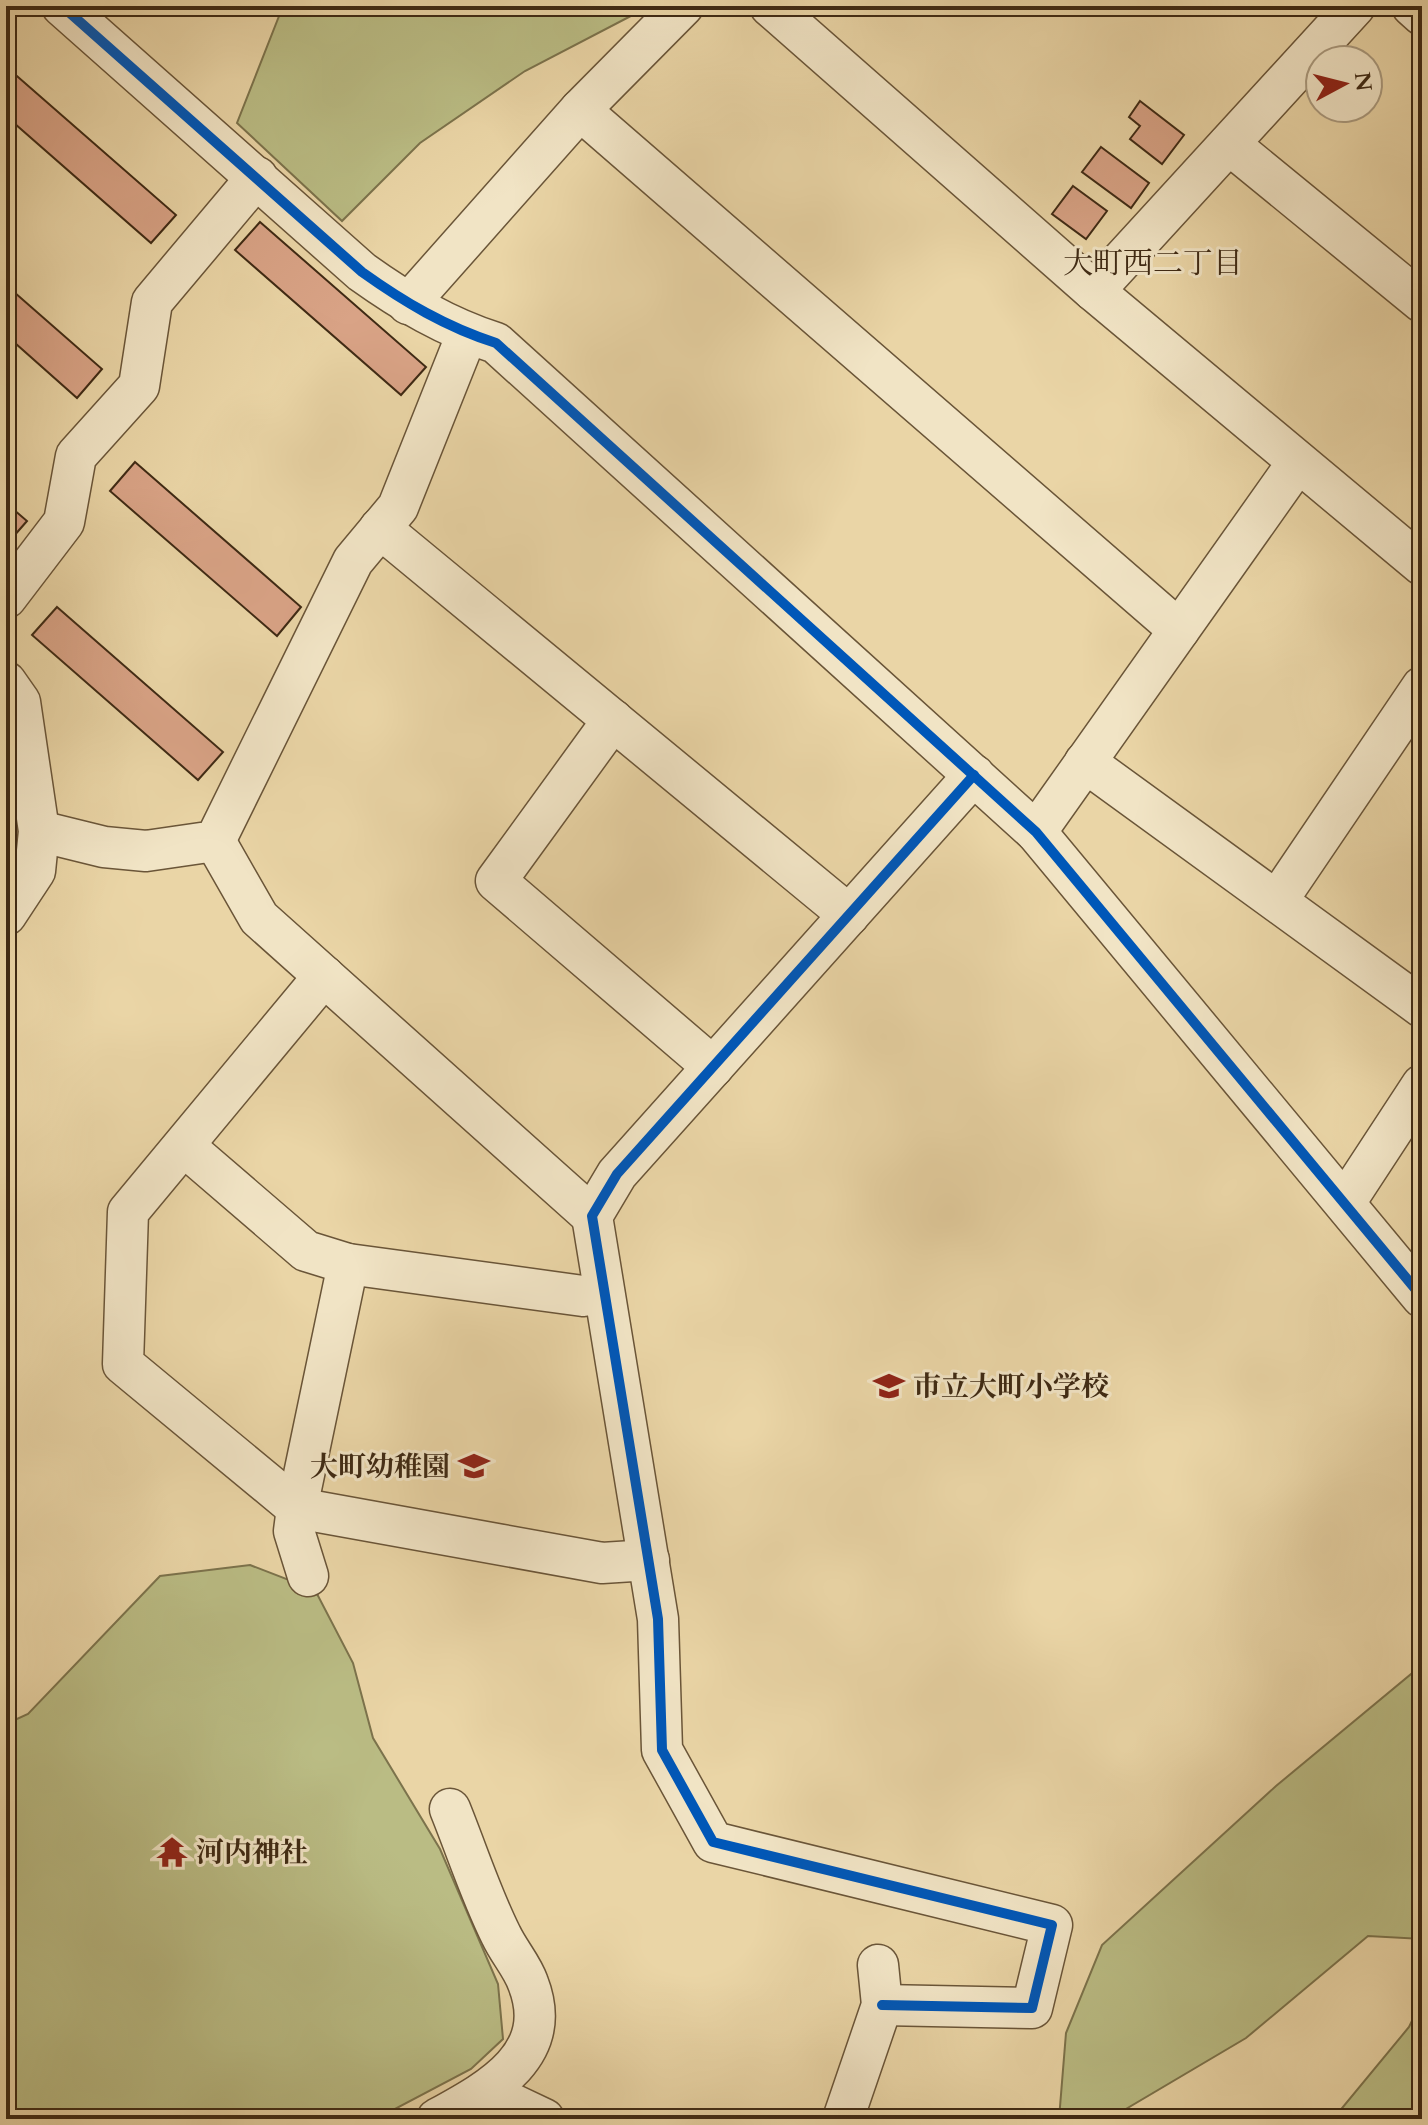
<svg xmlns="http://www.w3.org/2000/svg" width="1428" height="2125" font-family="Cardo,'Noto Serif JP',serif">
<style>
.green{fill:#babc84;stroke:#7c734c;stroke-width:2}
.building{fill:#d9a386;stroke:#3f2a14;stroke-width:2}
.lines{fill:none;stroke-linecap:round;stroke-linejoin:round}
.street-casing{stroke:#6a5538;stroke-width:43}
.street{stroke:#f1e4c5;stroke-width:40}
.cycleway-casing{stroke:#f1e4c5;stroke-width:15}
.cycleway{stroke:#0057b8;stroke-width:10}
.labels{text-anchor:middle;stroke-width:6;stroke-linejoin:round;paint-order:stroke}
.poi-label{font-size:28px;font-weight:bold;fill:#3f2a14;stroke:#f1e4c5;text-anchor:start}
.neighbourhood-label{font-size:30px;fill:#3f2a14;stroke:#f1e4c5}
</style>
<rect width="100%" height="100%" fill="#ead5a6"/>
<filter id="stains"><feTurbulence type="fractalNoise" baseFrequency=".0025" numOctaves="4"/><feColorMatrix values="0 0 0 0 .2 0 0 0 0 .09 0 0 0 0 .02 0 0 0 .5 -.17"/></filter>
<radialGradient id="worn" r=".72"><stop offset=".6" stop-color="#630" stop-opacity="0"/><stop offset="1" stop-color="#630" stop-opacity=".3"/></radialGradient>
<g class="green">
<path d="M 283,6 L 650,6 L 525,71 L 420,143 L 342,221 L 237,123 Z"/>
<path d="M 250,1565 L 315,1590 L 353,1663 L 373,1738 L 440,1849 L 498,1984 L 503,2039 L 471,2069 L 376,2119 L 6,2119 L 6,1724 L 28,1714 L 160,1576 Z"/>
<path d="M 1422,1665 L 1422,1939 L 1368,1936 L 1246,2038 L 1126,2109 L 1119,2119 L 1059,2119 L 1066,2033 L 1102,1945 L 1276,1786 Z"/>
<path d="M 1422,2000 L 1422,2119 L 1333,2119 L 1409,2027 Z"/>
</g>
<g class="building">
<path d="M 10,70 L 176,215 L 151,243 L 6,116 L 6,75 Z"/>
<path d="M 1140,101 L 1184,135 L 1162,164 L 1130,139 L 1140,126 L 1129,117 Z"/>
<path d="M 1101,147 L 1149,183 L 1131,208 L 1082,172 Z"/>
<path d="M 1073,186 L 1107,211 L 1086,239 L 1052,214 Z"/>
<path d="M 260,222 L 426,367 L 401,395 L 235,250 Z"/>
<path d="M 6,285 L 102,369 L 77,398 L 6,335 Z"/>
<path d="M 135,462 L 301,607 L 277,636 L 110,491 Z"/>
<path d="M 6,503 L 27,521 L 6,545 Z"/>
<path d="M 57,607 L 223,752 L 198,780 L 32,635 Z"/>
</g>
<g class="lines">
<defs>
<g id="street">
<path d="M 62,6 L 362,272 C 404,302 446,327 496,343 L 1036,832 L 1422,1297"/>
<path d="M 770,6 L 1094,291 L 1422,565"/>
<path d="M 1412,6 L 1422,15"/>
<path d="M 580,110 L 1179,630"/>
<path d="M 1229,144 L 1422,302"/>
<path d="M 1094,291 L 1355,6"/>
<path d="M 408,304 L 580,110 L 683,6"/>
<path d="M 380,528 L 849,915"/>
<path d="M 6,598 L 64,522 L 76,456 L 139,386 L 152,302 L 257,177"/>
<path d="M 6,682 L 20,702 L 39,831 L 35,871 L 6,915"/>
<path d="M 613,720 L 496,881 L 713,1067"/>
<path d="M 1085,762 L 1422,1007"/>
<path d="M 39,831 L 104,847 L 146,851 L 215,841 L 353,561 L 398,507 L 467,334"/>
<path d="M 1036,832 L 1298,462"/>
<path d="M 215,841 L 259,918 L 592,1216"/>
<path d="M 1277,901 L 1422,687"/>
<path d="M 324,976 L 128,1212 L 123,1364 L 297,1508 L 602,1563 L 649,1560"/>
<path d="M 184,1146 L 306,1251 L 348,1264 L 583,1296 L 604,1293"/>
<path d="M 1346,1201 L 1422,1085"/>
<path d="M 308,1576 L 294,1531 L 297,1508 L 348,1264"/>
<path d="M 882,2005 L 1032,2008 L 1052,1925 L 713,1842 L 662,1750 L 658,1619 L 592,1216 L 617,1174 L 974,775"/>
<path d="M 487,2092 L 544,2119"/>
<path d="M 437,2119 C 490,2090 556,2055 528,1983 C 522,1966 509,1952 501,1935 C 481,1895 467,1851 450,1809"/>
<path d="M 843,2119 L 882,2005 L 878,1965"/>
</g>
</defs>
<use href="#street" class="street-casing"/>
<use href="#street" class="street"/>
<defs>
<g id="cycleway">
<path d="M 62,6 L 362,272 C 404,302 446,327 496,343 L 1036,832 L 1422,1297"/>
<path d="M 882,2005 L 1032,2008 L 1052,1925 L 713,1842 L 662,1750 L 658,1619 L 592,1216 L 617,1174 L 974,775"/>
</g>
</defs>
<use href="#cycleway" class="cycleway-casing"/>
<use href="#cycleway" class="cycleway"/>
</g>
<defs>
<symbol id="school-bare" viewBox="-9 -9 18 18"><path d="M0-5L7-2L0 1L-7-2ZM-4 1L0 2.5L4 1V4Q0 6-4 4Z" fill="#8f2418" stroke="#f1e4c5" stroke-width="2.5" paint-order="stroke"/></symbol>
<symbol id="temple-bare" viewBox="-9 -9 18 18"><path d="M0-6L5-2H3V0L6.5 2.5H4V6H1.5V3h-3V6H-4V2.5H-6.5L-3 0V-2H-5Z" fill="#8f2418" stroke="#f1e4c5" stroke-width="2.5" paint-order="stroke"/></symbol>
</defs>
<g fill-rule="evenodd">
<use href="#school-bare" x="867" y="1364" width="44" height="44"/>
<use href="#school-bare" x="452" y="1444" width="44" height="44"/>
<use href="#temple-bare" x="150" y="1830" width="44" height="44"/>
</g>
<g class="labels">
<g class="poi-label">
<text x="913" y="1396">市立大町小学校</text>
<text x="450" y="1476" text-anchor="end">大町幼稚園</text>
<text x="196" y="1862">河内神社</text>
</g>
<g class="neighbourhood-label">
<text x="1153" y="273">大町西二丁目</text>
</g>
</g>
<rect width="1428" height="2125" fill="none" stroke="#ead5a6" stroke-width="32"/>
<rect x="8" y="8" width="1412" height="2109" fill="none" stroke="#3f2a14" stroke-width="4"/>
<rect x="16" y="16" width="1396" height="2093" fill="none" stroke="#3f2a14" stroke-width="2"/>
<g transform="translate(1344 84) rotate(83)"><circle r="38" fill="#f1e4c5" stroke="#aa9a7e" stroke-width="2"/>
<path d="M0-6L14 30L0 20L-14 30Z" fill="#8f2418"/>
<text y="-12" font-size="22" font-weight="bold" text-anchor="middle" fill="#3f2a14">N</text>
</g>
<rect width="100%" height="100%" filter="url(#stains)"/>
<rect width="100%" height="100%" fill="url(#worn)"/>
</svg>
